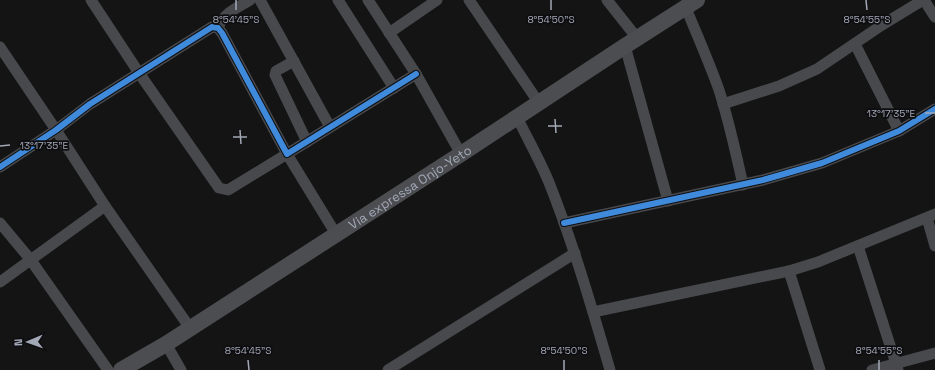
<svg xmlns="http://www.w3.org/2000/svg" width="935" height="370" font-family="'Space Grotesk',sans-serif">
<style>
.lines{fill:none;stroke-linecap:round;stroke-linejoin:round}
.minor{stroke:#47494d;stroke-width:11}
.secondary{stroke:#4b4d51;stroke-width:16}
.cycleway-casing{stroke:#0e0e10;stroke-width:8}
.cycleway{stroke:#408adc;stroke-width:6}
.ticks{fill:none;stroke:#a3a8b7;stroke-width:1.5}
.labels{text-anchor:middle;stroke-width:3.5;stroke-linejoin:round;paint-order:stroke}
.street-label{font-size:13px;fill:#a3a8b7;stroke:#0e0e10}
.ticks-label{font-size:10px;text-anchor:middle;fill:#a3a8b7;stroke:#0e0e10;stroke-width:3.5;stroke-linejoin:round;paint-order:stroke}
</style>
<rect width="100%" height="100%" fill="#141414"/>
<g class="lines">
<g class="minor">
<path d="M 91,0 L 139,73 L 219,188 L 228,190 L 287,154 L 336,234"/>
<path d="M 260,0 L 330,127"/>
<path d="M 338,0 L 394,88"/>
<path d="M 368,0 L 416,74 L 461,154"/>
<path d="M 469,0 L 539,103"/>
<path d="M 607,0 L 637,38"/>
<path d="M 924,0 L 935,17"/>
<path d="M 686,8 C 697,35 709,62 719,90 C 729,121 736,153 743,185"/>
<path d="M 218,28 C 223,13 237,8 250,0"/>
<path d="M 389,33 L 437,0"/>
<path d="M 855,44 L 899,131"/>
<path d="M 625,46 L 668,201"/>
<path d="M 0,47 L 56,130 L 105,206 L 190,328"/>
<path d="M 294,61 L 276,71 L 275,75 L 307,142"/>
<path d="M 723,104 L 779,86 L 817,69 L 882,25 L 923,0"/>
<path d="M 517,117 C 528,140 541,162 550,185 C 574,246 592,308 610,370"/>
<path d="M 0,167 L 56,130 L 90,104 L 212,27 L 218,28 L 222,33 L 287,154 L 416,74"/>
<path d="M 927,218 L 935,246"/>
<path d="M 0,223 L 30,259 L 108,370"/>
<path d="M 564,223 L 763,180 L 822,163 L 899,131 L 935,109"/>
<path d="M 858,246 L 898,370"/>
<path d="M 789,271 L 820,370"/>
<path d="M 0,282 L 105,206"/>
<path d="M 593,312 L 789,271 L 818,262 L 935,214"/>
<path d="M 166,344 L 181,370"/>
<path d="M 388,370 L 575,253"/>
<path d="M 872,370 L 935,353"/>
</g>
<path class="secondary" id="s1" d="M 121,370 L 166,344 L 461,154 L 625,46 L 697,0"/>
<defs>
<g id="cycleway">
<path d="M 0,167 L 56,130 L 90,104 L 212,27 L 218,28 L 222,33 L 287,154 L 416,74"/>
<path d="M 564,223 L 763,180 L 822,163 L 899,131 L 935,109"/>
</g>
</defs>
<use href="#cycleway" class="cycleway-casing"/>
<use href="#cycleway" class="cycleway"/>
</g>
<path class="ticks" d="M 236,0 L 236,10M 551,0 L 551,10M 866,0 L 867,10M 925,113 L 935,113M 555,119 L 556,133M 548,126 L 562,126M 240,130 L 241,144M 233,137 L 247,137M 0,146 L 10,145M 248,360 L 249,370M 564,360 L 564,370M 879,360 L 879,370"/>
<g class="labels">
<g class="street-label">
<text dy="5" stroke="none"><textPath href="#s1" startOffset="342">Via expressa Onjo-Yeto</textPath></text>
</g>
</g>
<g class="ticks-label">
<text x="236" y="23">8°54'45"S</text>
<text x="551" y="23">8°54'50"S</text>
<text x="867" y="23">8°54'55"S</text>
<text x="891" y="117">13°17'35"E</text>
<text x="44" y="149">13°17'35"E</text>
<text x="248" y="354">8°54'45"S</text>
<text x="564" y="354">8°54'50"S</text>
<text x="879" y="354">8°54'55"S</text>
</g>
<g transform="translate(28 342) rotate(268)" stroke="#0e0e10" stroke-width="3" paint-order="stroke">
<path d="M0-3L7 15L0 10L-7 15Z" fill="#a3a8b7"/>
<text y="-6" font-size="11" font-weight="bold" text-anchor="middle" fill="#a3a8b7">N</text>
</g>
</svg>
